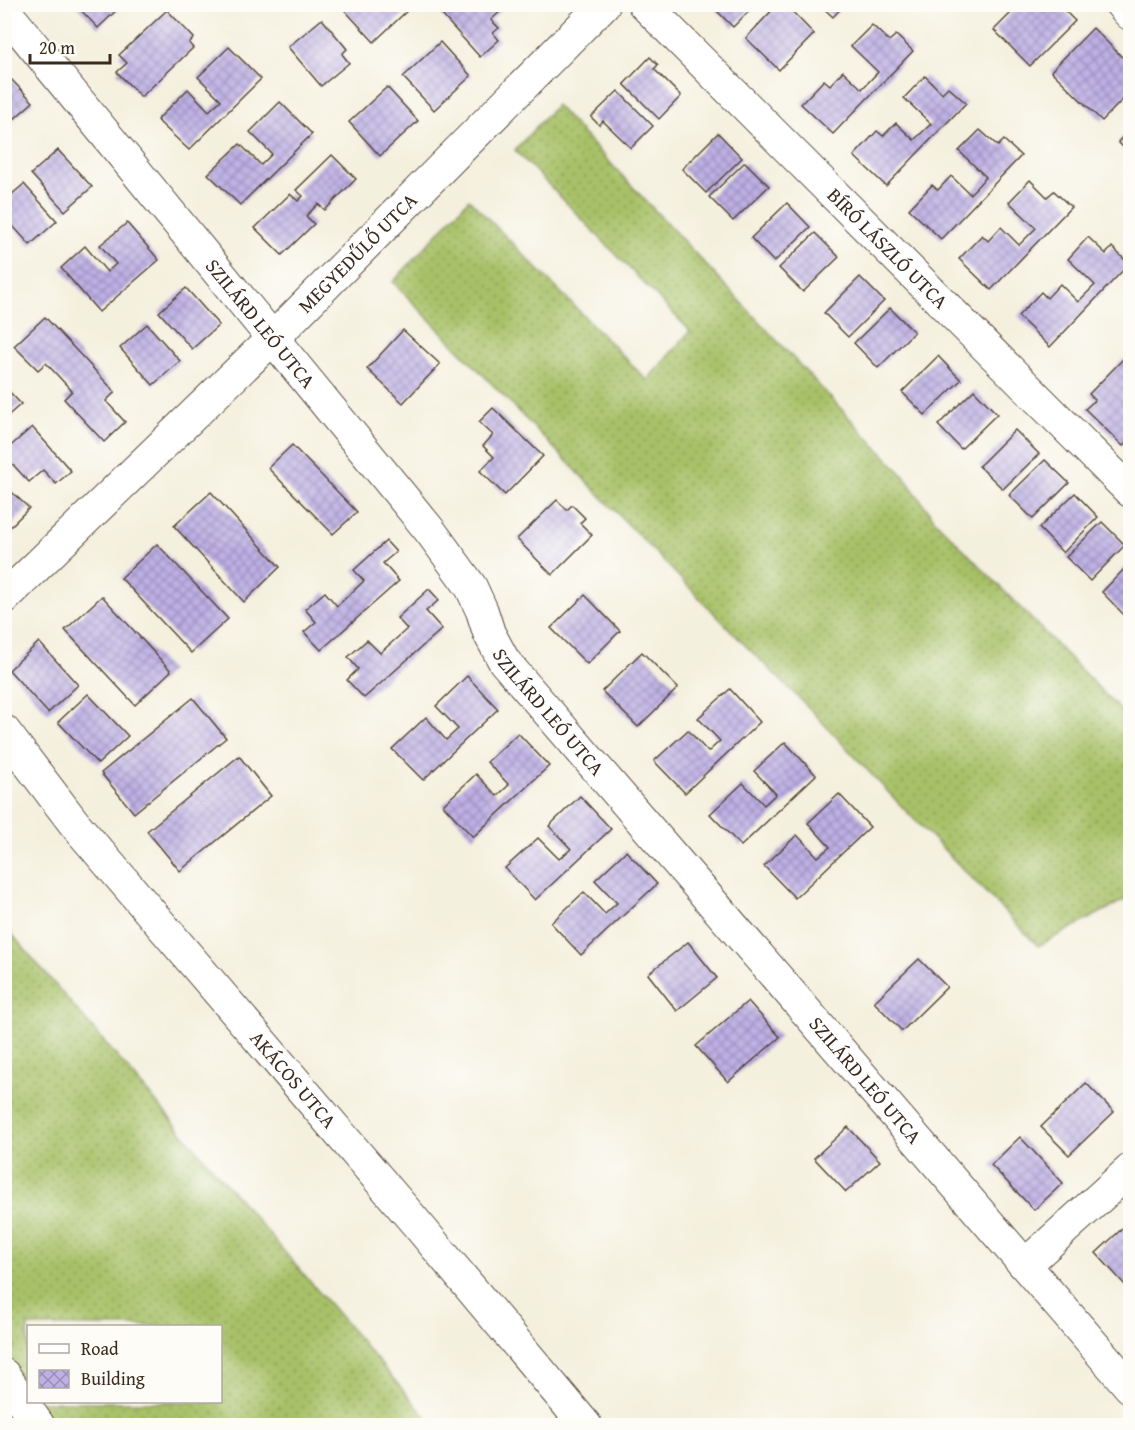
<svg xmlns="http://www.w3.org/2000/svg" width="1135" height="1430" font-family="'Gentium Book Plus',serif">
<style>
.grass{fill:url(#grass-dots);stroke:#717643;stroke-width:1.5;fill-rule:evenodd}
.building{fill:url(#building-cross-hatch)}
.lines{fill:none;stroke-linecap:round;stroke-linejoin:round}
.minor-casing{stroke:#57483b;stroke-width:34}
.minor{stroke:#fff;stroke-width:32}
.labels{text-anchor:middle;stroke-width:6;stroke-linejoin:round;paint-order:stroke}
.street-label{font-size:20px;fill:#3b2a1e;stroke:#fdfcf7}
</style>
<defs>
<pattern id="grass-dots" width="8" height="8" patternUnits="userSpaceOnUse" patternTransform="scale(1.5)"><rect width="8" height="8" fill="#a7c168"/><path d="M2 2h.1M6 6h.1" fill="none" stroke="#899d55" stroke-width="1.8" stroke-linecap="round"/></pattern>
<pattern id="building-cross-hatch" width="8" height="8" patternUnits="userSpaceOnUse" patternTransform="scale(1.5)"><rect width="8" height="8" fill="#bdb0e5"/><path d="M0 0l8 8M0 8l8-8" fill="none" stroke="#9b8fb9"/></pattern>
</defs>
<rect width="100%" height="100%" fill="#fdfcf7"/>
<filter id="ink" filterUnits="userSpaceOnUse"><feTurbulence type="fractalNoise" baseFrequency=".0167" numOctaves="2"/><feDisplacementMap in="SourceGraphic" scale="12" xChannelSelector="R" yChannelSelector="G"/><feConvolveMatrix kernelMatrix="1 2 1 2 8 2 1 2 1" color-interpolation-filters="sRGB"/></filter>
<filter id="wash" filterUnits="userSpaceOnUse"><feTurbulence type="fractalNoise" baseFrequency=".008" numOctaves="4" result="noise"/><feDisplacementMap in="SourceGraphic" scale="24" xChannelSelector="R" yChannelSelector="G"/><feGaussianBlur stdDeviation="1.35" result="paint"/><feColorMatrix in="noise" values="0 0 0 0 0 0 0 0 0 0 0 0 0 0 0 0 0 1.4 0 .05"/><feComposite in="paint" operator="in"/></filter>
<g filter="url(#wash)">
<rect width="100%" height="100%" fill="#f4f0de"/>
<g class="grass">
<path d="M 556,105 L 903,475 L 934,519 L 1130,720 L 1130,897 L 1038,946 L 906,811 L 808,707 L 745,645 L 393,282 L 469,199 L 647,380 L 690,331 L 515,150 Z"/>
<path d="M 4,925 L 433,1425 L 30,1425 L 5,1389 ZM 28,1326 L 220,1326 L 220,1402 L 28,1402 Z"/>
</g>
<g id="blocks">
<g class="building">
<path d="M 75,4 L 123,4 L 98,28 Z"/>
<path d="M 339,4 L 406,4 L 410,8 L 374,42 Z"/>
<path d="M 432,4 L 499,4 L 503,9 L 491,20 L 499,28 L 493,33 L 499,40 L 480,57 Z"/>
<path d="M 710,4 L 756,4 L 733,27 Z"/>
<path d="M 778,4 L 785,4 L 814,34 L 779,70 L 746,38 Z"/>
<path d="M 1020,4 L 1058,4 L 1075,21 L 1030,66 L 994,30 Z"/>
<path d="M 820,5 L 844,5 L 833,17 Z"/>
<path d="M 167,10 L 194,38 L 189,43 L 193,48 L 141,97 L 117,72 L 127,63 L 119,55 Z"/>
<path d="M 322,19 L 347,49 L 342,54 L 349,63 L 321,86 L 288,47 Z"/>
<path d="M 872,25 L 889,41 L 896,35 L 913,51 L 833,134 L 801,104 L 824,80 L 830,85 L 843,71 L 862,89 L 878,72 L 851,46 Z"/>
<path d="M 1093,28 L 1130,65 L 1130,92 L 1102,121 L 1051,71 Z"/>
<path d="M 440,42 L 471,76 L 434,110 L 403,77 Z"/>
<path d="M 229,47 L 261,79 L 189,150 L 157,120 L 188,89 L 209,111 L 221,100 L 198,77 Z"/>
<path d="M 650,57 L 658,65 L 654,69 L 681,96 L 659,119 L 624,84 Z"/>
<path d="M 8,76 L 33,102 L 4,128 L 4,79 Z"/>
<path d="M 925,76 L 942,93 L 948,87 L 966,103 L 886,186 L 854,156 L 877,131 L 883,136 L 896,123 L 914,140 L 931,124 L 904,98 Z"/>
<path d="M 387,87 L 418,121 L 380,156 L 349,122 Z"/>
<path d="M 618,91 L 653,126 L 631,148 L 603,121 L 599,125 L 591,117 Z"/>
<path d="M 280,102 L 312,134 L 240,205 L 208,174 L 240,144 L 261,165 L 272,154 L 250,132 Z"/>
<path d="M 1130,129 L 1130,154 L 1118,142 Z"/>
<path d="M 980,130 L 998,146 L 1004,140 L 1021,156 L 941,239 L 909,209 L 932,185 L 938,190 L 951,176 L 970,194 L 986,177 L 959,151 Z"/>
<path d="M 718,133 L 742,158 L 706,193 L 682,169 Z"/>
<path d="M 58,150 L 92,187 L 65,211 L 31,174 Z"/>
<path d="M 332,155 L 356,179 L 325,210 L 318,204 L 306,216 L 314,224 L 282,255 L 255,228 L 290,194 L 298,201 L 303,196 L 296,190 Z"/>
<path d="M 745,162 L 769,186 L 733,221 L 709,197 Z"/>
<path d="M 1030,180 L 1047,197 L 1054,191 L 1071,207 L 991,290 L 959,259 L 982,235 L 988,241 L 1001,227 L 1019,245 L 1036,228 L 1009,202 Z"/>
<path d="M 24,184 L 57,221 L 30,245 L 4,216 L 4,201 Z"/>
<path d="M 787,203 L 810,227 L 774,262 L 751,238 Z"/>
<path d="M 127,223 L 159,260 L 99,312 L 61,268 L 85,246 L 107,272 L 116,264 L 100,245 Z"/>
<path d="M 815,233 L 839,257 L 803,292 L 779,268 Z"/>
<path d="M 1088,237 L 1106,254 L 1112,247 L 1129,264 L 1050,347 L 1018,316 L 1041,292 L 1047,298 L 1060,284 L 1078,302 L 1095,285 L 1068,259 Z"/>
<path d="M 860,277 L 884,301 L 848,337 L 824,313 Z"/>
<path d="M 186,288 L 219,325 L 192,349 L 159,312 Z"/>
<path d="M 890,308 L 914,332 L 878,368 L 854,343 Z"/>
<path d="M 45,317 L 115,392 L 106,401 L 125,422 L 104,442 L 64,399 L 72,391 L 46,363 L 38,370 L 14,346 Z"/>
<path d="M 147,324 L 180,361 L 153,385 L 120,348 Z"/>
<path d="M 403,330 L 440,364 L 403,403 L 367,369 Z"/>
<path d="M 938,356 L 961,380 L 925,415 L 902,392 Z"/>
<path d="M 1123,359 L 1130,366 L 1130,439 L 1123,446 L 1085,409 L 1095,400 L 1089,394 Z"/>
<path d="M 4,386 L 21,404 L 4,419 Z"/>
<path d="M 974,390 L 997,414 L 961,449 L 938,425 Z"/>
<path d="M 493,408 L 543,456 L 505,495 L 480,471 L 494,457 L 483,446 L 493,435 L 479,422 Z"/>
<path d="M 32,427 L 71,471 L 56,484 L 43,470 L 29,482 L 4,455 L 4,452 Z"/>
<path d="M 1015,430 L 1039,454 L 1003,489 L 979,466 Z"/>
<path d="M 292,445 L 357,512 L 333,534 L 268,468 Z"/>
<path d="M 1045,460 L 1069,483 L 1033,519 L 1009,495 Z"/>
<path d="M 4,485 L 29,508 L 4,533 Z"/>
<path d="M 211,492 L 280,567 L 244,602 L 174,526 Z"/>
<path d="M 1075,493 L 1098,517 L 1063,553 L 1039,528 Z"/>
<path d="M 557,500 L 567,510 L 572,505 L 585,518 L 580,523 L 592,535 L 552,575 L 517,539 Z"/>
<path d="M 1102,522 L 1125,545 L 1090,581 L 1066,557 Z"/>
<path d="M 386,541 L 396,552 L 383,563 L 399,581 L 321,650 L 304,632 L 316,622 L 305,609 L 325,592 L 337,606 L 364,581 L 354,570 Z"/>
<path d="M 157,544 L 228,619 L 191,653 L 121,578 Z"/>
<path d="M 1130,563 L 1130,611 L 1125,616 L 1102,592 Z"/>
<path d="M 429,589 L 439,600 L 426,611 L 442,629 L 364,698 L 347,680 L 358,669 L 348,657 L 367,640 L 380,653 L 407,629 L 397,618 Z"/>
<path d="M 585,595 L 620,631 L 587,664 L 551,628 Z"/>
<path d="M 102,596 L 171,671 L 135,705 L 65,630 Z"/>
<path d="M 39,642 L 78,685 L 48,713 L 9,670 Z"/>
<path d="M 642,652 L 678,688 L 638,727 L 602,691 Z"/>
<path d="M 467,676 L 498,709 L 423,780 L 392,749 L 426,717 L 446,740 L 458,729 L 436,706 Z"/>
<path d="M 730,689 L 760,722 L 685,793 L 654,761 L 688,730 L 708,752 L 720,741 L 698,718 Z"/>
<path d="M 88,694 L 128,736 L 98,764 L 58,722 Z"/>
<path d="M 193,698 L 226,738 L 134,813 L 101,773 Z"/>
<path d="M 518,733 L 549,766 L 473,837 L 443,805 L 476,774 L 497,796 L 509,785 L 487,762 Z"/>
<path d="M 785,742 L 816,775 L 741,846 L 710,814 L 743,783 L 764,805 L 776,794 L 754,771 Z"/>
<path d="M 239,756 L 271,796 L 180,871 L 147,831 Z"/>
<path d="M 839,794 L 870,827 L 795,898 L 764,866 L 797,835 L 818,857 L 830,847 L 808,823 Z"/>
<path d="M 580,796 L 611,829 L 535,900 L 505,868 L 538,838 L 559,859 L 571,849 L 549,826 Z"/>
<path d="M 626,851 L 657,884 L 581,955 L 551,923 L 584,892 L 605,914 L 617,903 L 595,880 Z"/>
<path d="M 688,942 L 717,978 L 677,1011 L 648,974 Z"/>
<path d="M 919,959 L 947,987 L 902,1031 L 874,1002 Z"/>
<path d="M 748,1001 L 780,1037 L 728,1082 L 696,1046 Z"/>
<path d="M 1086,1083 L 1114,1112 L 1069,1155 L 1041,1127 Z"/>
<path d="M 848,1127 L 880,1161 L 846,1192 L 814,1158 Z"/>
<path d="M 1020,1137 L 1063,1183 L 1034,1210 L 991,1165 Z"/>
<path d="M 1127,1224 L 1130,1228 L 1130,1282 L 1126,1286 L 1096,1253 Z"/>
</g>
</g>
</g>
<g filter="url(#ink)">
<use href="#blocks" fill-opacity="0" stroke="#57483b" stroke-width="1.5"/>
<g class="lines">
<defs>
<g id="minor">
<path id="s1" d="M 644,4 L 1130,491"/>
<path d="M 1121,4 L 1130,14"/>
<path id="s2" d="M 4,10 L 431,532 L 471,587 L 482,611 L 489,633 L 504,661 L 1130,1387"/>
<path id="s3" d="M 4,598 L 274,337 L 604,4"/>
<path id="s4" d="M 4,731 L 74,823 L 417,1224 L 586,1426"/>
<path d="M 1025,1265 L 1130,1170"/>
<path d="M 4,1375 L 39,1426"/>
</g>
</defs>
<use href="#minor" class="minor-casing"/>
<use href="#minor" class="minor"/>
</g>
</g>
<g class="labels">
<g class="street-label">
<text dy="7" stroke="none"><textPath href="#s1" startOffset="345">BÍRÓ LÁSZLÓ UTCA</textPath></text>
<text dy="7" stroke="none"><textPath href="#s3" startOffset="494">MEGYEDŰLŐ UTCA</textPath></text>
<text dy="7" stroke="none"><textPath href="#s2" startOffset="405">SZILÁRD LEÓ UTCA</textPath></text>
<text dy="7" stroke="none"><textPath href="#s2" startOffset="891">SZILÁRD LEÓ UTCA</textPath></text>
<text dy="7" stroke="none"><textPath href="#s4" startOffset="453">AKÁCOS UTCA</textPath></text>
<text dy="7" stroke="none"><textPath href="#s2" startOffset="1377">SZILÁRD LEÓ UTCA</textPath></text>
</g>
</g>
<rect width="1135" height="1430" fill="none" stroke="#fdfcf7" stroke-width="24"/>
<rect x="27" y="1325" width="195" height="78" fill="#fdfcf7" stroke="#afa8a0" stroke-width="1.5"/>
<rect x="39" y="1344" width="30" height="9" fill="#ffffff" stroke="#afa8a0" stroke-width="1.5"/>
<text x="81" y="1355" font-size="18" fill="#3b2a1e">Road</text>
<rect x="39" y="1370" width="30" height="18" fill="url(#building-cross-hatch)" stroke="#afa8a0" stroke-width="1.5"/>
<text x="81" y="1385" font-size="18" fill="#3b2a1e">Building</text>
<path d="M30 54v9h80v-9" fill="none" stroke="#3b2a1e" stroke-width="3"/>
<text x="39" y="54" font-size="18" fill="#3b2a1e" stroke="#fdfcf7" stroke-width="4.5" paint-order="stroke">20 m</text>
</svg>
